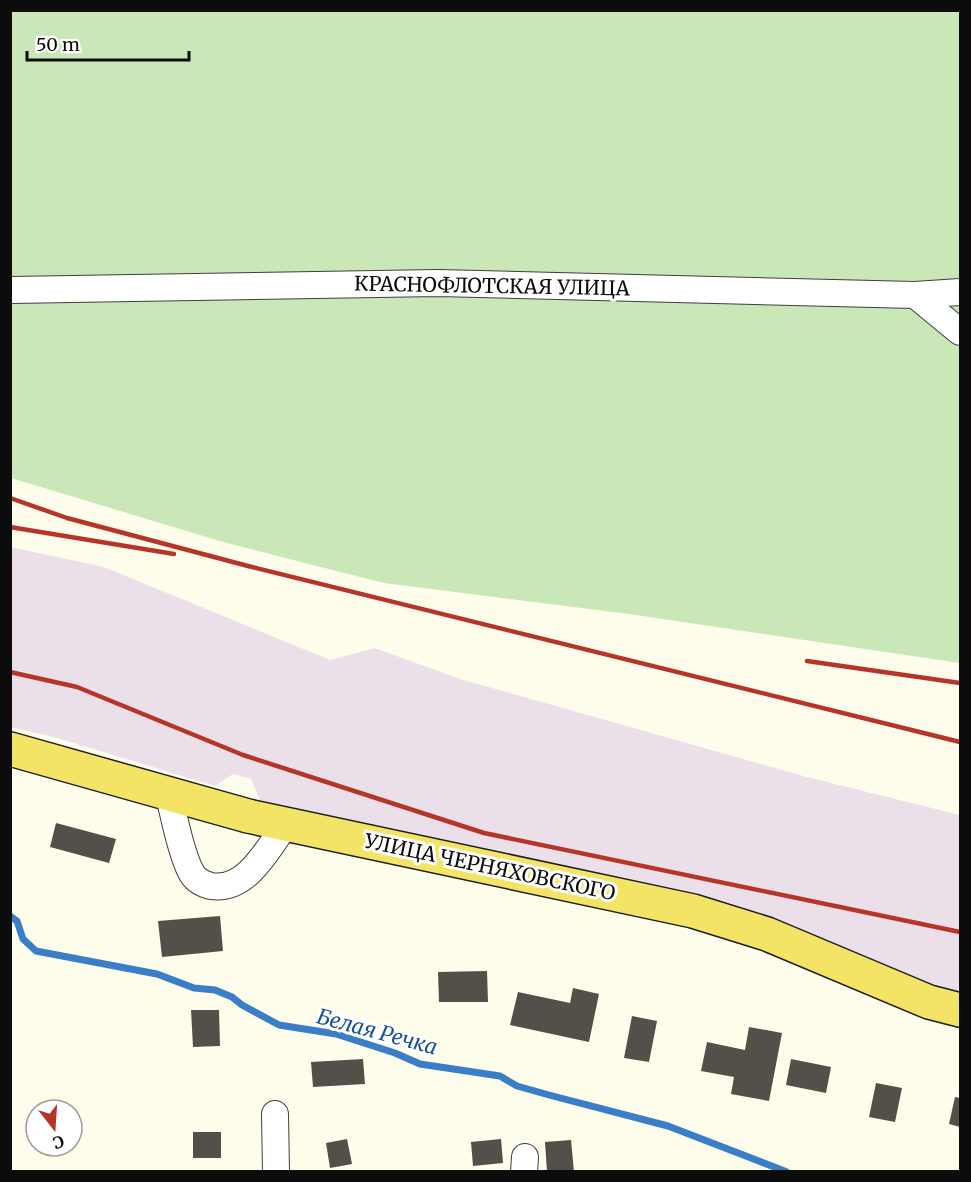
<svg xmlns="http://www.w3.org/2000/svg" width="971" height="1182" font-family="Merriweather,serif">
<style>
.industrial{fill:#ebe0ea}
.green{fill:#cae7b7}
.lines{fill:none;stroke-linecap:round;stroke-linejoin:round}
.stream{stroke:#3b7ec8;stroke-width:7}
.building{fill:#544f49}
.minor-casing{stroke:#3f3f3f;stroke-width:28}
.major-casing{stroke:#1d1d1d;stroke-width:36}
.minor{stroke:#fff;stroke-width:26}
.major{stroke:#f4e466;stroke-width:33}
.rail{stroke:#b73429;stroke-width:4.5}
.labels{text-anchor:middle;stroke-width:6;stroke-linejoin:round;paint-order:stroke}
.street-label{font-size:20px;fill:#0c0c0c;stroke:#fff}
.water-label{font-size:21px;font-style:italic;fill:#1a5199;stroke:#fff}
</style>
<rect width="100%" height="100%" fill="#fefdeb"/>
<path class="industrial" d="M 11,547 L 104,567 L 330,660 L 375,648 L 460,679 L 807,777 L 960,815 L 960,1000 L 424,842 L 260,800 L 251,779 L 233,774 L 215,786 L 57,738 L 11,727 Z"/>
<path class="green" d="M 10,11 L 960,11 L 960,663 L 629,614 L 384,583 L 223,542 L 11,478 Z"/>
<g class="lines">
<path class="stream" d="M 10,916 L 17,921 L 23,939 L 36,951 L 157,974 L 194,988 L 215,990 L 232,997 L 242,1005 L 279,1025 L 336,1034 L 395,1053 L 420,1064 L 500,1076 L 517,1086 L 549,1095 L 668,1126 L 787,1172"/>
</g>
<g class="building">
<path d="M 56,823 L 116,839 L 109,863 L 50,847 Z"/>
<path d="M 220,916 L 223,951 L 162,957 L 158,921 Z"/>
<path d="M 487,971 L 488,1002 L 439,1002 L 438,972 Z"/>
<path d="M 573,988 L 599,994 L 589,1042 L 510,1025 L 518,992 L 570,1003 Z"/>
<path d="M 191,1010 L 219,1010 L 220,1046 L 193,1047 Z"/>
<path d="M 632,1016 L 657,1021 L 649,1062 L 624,1058 Z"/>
<path d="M 749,1027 L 782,1033 L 769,1101 L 731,1094 L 734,1077 L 701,1071 L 707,1042 L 745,1050 Z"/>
<path d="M 363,1059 L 365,1084 L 313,1087 L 311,1062 Z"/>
<path d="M 791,1059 L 831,1067 L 826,1093 L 786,1085 Z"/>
<path d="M 876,1083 L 902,1088 L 895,1122 L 869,1117 Z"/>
<path d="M 955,1097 L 960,1098 L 960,1127 L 949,1124 Z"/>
<rect x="193" y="1132" width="28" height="26"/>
<path d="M 347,1139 L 352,1164 L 330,1168 L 326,1143 Z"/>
<path d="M 501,1139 L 503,1163 L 473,1166 L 471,1142 Z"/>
<path d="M 571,1140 L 574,1172 L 547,1172 L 545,1142 Z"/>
</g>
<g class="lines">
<defs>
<g id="minor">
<path d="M 10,290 L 438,283 L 915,295 L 960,332"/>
<path d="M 915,295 L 960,292"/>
<path d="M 168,793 C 175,818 179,847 190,870 C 194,879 202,884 211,886 C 247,892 268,848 286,824"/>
<path d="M 275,1114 L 276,1172"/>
<path d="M 524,1172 L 525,1157"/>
</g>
<path id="major" d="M 10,749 L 248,816 L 693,911 L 767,934 L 929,1002 L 960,1010"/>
</defs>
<use href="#minor" class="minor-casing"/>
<use href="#major" class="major-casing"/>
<use href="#minor" class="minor"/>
<use href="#major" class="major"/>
<g class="rail">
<path d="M 10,498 L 67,518 L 248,566 L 960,742"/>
<path d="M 10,527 L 174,554"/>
<path d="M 807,661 L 960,683"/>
<path d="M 10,672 L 77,687 L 243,755 L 484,833 L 960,932"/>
</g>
</g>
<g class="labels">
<g class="street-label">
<text transform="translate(492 286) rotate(1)" y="7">КРАСНОФЛОТСКАЯ УЛИЦА</text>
<text transform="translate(490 867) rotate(12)" y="7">УЛИЦА ЧЕРНЯХОВСКОГО</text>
</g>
<g class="water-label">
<text transform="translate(377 1032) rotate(15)" y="7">Белая Речка</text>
</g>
</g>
<rect width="971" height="1182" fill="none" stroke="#0c0c0c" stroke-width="24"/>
<g transform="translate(54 1128) rotate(163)"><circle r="28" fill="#ffffff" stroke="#9e9e9e" stroke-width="1.5"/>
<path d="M0-4.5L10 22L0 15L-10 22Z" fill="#b73429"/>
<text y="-9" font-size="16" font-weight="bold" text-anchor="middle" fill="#0c0c0c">С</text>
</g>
<path d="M27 51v9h162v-9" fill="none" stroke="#0c0c0c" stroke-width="3"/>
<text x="36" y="51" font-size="18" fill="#0c0c0c" stroke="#ffffff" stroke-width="4.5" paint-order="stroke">50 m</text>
</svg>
